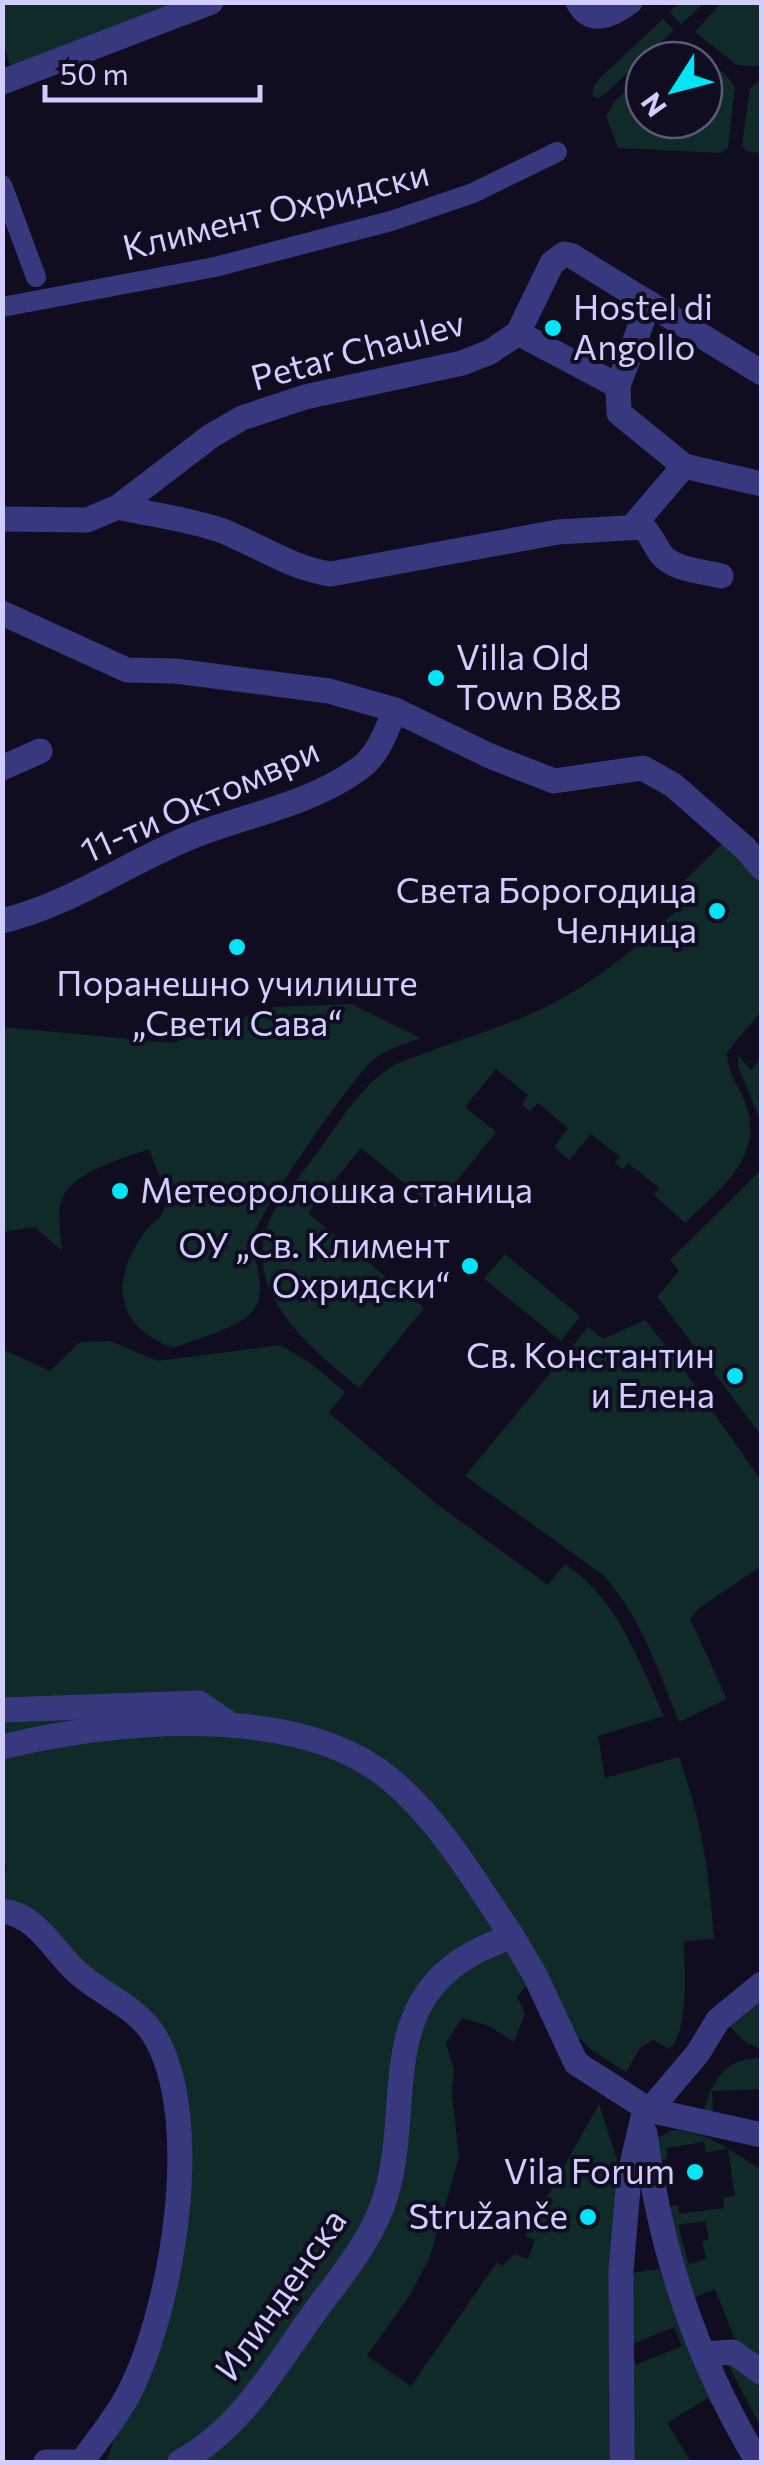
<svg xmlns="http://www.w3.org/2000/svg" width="764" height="2465" font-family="Commissioner,sans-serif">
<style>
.green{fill:#102a29;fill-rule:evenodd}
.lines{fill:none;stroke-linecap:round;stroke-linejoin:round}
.pedestrian{stroke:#38387f;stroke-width:20}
.minor{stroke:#38387f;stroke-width:25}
.poi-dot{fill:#02e5f6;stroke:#100d20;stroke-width:4}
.labels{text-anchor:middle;stroke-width:8;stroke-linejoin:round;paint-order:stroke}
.street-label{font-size:35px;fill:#d1cdff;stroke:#100d20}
.poi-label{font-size:35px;fill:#d1cdff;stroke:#100d20;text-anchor:end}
</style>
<rect width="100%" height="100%" fill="#100d20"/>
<g class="green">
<path d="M 2,3 L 211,3 L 13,76 L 3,42 Z"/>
<path d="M 679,3 L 679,2 L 704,3 L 681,24 L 669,12 Z"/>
<path d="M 721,3 L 761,3 L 761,66 L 737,65 L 695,32 Z"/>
<path d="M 663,19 L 674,30 L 607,92 L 598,98 L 592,96 L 594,86 L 600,78 Z"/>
<path d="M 680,44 C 699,51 723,70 735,87 L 728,148 L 720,153 L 618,148 L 606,116 L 615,101 L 644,75 L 644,120 L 704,120 L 704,60 L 660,60 Z"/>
<path d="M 761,79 L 761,153 L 746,151 L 742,145 L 750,89 Z"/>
<path d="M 726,840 L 761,882 L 761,1012 L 727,1052 C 727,1073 739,1086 746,1104 C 764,1159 720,1189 685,1223 L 654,1195 L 659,1188 L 628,1163 L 623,1169 L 615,1163 L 620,1157 L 591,1134 L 569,1160 L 554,1147 L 568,1128 L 538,1103 L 530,1111 L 522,1105 L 528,1095 L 496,1069 L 465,1107 L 496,1132 L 435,1208 L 361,1148 L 308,1213 L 424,1308 L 359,1388 C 315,1351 249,1301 265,1234 C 271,1206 298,1180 314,1157 C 336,1128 356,1091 387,1070 C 399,1061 414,1057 428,1052 C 464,1039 501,1027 535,1012 C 591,987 638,946 683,905 L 673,892 Z"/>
<path d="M 351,1004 L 420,1038 C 404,1045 385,1049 372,1061 C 353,1077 259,1212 255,1233 C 250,1257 268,1286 255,1308 C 244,1327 193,1340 173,1348 C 112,1325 110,1276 148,1228 C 155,1220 165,1216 165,1203 C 166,1187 154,1164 149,1149 C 124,1158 68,1173 61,1202 C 57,1215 61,1236 62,1251 L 35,1227 L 3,1232 L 3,1027 L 172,1043 L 274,1007 Z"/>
<path d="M 738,1055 L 751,1070 L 761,1058 L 761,1140 L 759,1117 L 738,1066 Z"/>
<path d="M 761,1170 L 761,1435 L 657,1297 L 679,1271 L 670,1260 Z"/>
<path d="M 505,1254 L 580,1316 L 561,1341 L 484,1279 Z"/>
<path d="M 645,1320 L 677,1360 L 758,1476 L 762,1485 L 761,1566 L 698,1609 L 690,1619 L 727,1699 L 679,1722 C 659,1672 640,1615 603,1575 L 465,1476 L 588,1327 L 603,1339 Z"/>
<path d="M 110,1341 L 158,1361 L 280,1345 L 309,1362 L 345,1392 L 329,1413 L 437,1504 L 548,1585 L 565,1564 C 618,1599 638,1660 664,1716 L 598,1736 L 605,1778 L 679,1757 C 702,1822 709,1870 714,1939 L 684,1941 C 684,1969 690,2031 669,2049 L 653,2040 L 640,2048 L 626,2072 L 593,2051 L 555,2016 L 534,1976 L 517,1997 L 525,2013 L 514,2042 L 489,2026 L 462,2018 L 446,2043 L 454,2070 L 452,2093 L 459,2158 L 429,2259 L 410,2295 L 367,2356 L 411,2386 L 497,2262 L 502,2266 L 514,2254 L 528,2259 L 535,2240 L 525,2236 L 599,2104 L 618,2163 L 609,2339 L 609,2462 L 106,2462 L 147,2350 L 178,2175 L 154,2035 L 3,1911 L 3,1881 L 7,1866 L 2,1863 L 2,1349 L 50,1371 L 80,1342 Z"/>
<path d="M 761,1993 L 761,2049 L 747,2043 L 726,2023 Z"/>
<path d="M 761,2058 L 761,2089 L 712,2091 L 713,2114 L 703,2113 C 714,2079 723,2059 761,2058 Z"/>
<path d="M 672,2130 C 706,2131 734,2152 761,2170 L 761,2361 L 734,2337 L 715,2289 L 691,2299 L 668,2207 L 678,2205 L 679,2214 L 724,2208 L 723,2198 L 735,2196 L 728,2149 L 706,2152 L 704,2142 L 666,2148 L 667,2159 L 657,2161 L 658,2138 ZM 705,2221 L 709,2239 L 702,2242 L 706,2258 L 689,2265 L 678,2225 Z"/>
<path d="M 659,2269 L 687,2344 L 726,2426 L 708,2398 L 667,2423 L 691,2462 L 631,2462 L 625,2274 ZM 674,2327 L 682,2346 L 636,2365 L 628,2346 Z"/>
<path d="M 727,2363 L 761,2382 L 761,2427 Z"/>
</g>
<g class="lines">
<g class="pedestrian">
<path d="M 2,185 L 36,277"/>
<path d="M 2,307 L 215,267 L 391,221 L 473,193 L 557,152"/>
</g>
<g class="minor">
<path d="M 578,2 C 591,25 611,16 630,2"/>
<path d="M 2,82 L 211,2"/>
<path d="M 518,333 L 618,386 L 619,413 L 684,466 L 762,484"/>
<path d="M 618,386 L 649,303"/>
<path d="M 118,507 C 153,515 187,519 220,530 C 257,544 292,569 331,574 L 558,532 L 643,527 C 651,535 654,544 661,554 C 673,570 702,571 721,576"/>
<path d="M 2,519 L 87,520 L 118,507 L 211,436 L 242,418 L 305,397 L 462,363 L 490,352 L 518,333 L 552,263 L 564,254 L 572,256 L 762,373"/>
<path d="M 633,526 L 684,466"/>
<path d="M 2,613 L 127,670 L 175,671 L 329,691 L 395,710 L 490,756 L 554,781 L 643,768 L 673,785 L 745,848 L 762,868"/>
<path d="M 2,768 L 40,751"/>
<path d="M 2,921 C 73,904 131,860 198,834 C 251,814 313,803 360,768 C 379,754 386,731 395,710"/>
<path d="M 2,1710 L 199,1703 L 227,1722"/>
<path d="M 2,1747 C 115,1720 297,1701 391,1780 C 442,1823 475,1882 512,1936"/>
<path d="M 2,1911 C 37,1915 53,1950 77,1972 C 101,1994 137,2007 154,2035 C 205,2119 172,2309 129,2393 C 117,2417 97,2440 82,2462"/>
<path d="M 645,2133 C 660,2252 696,2359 758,2462"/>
<path d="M 704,2354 L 733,2352 L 762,2373"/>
<path d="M 46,2462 L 82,2462"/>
<path d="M 180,2462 C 240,2429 272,2372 311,2317 C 339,2278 372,2242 386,2195 C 412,2110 377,2007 470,1955 C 483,1947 498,1942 512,1936 L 535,1975 L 576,2063 L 649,2110 L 762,2135"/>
<path d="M 622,2462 L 621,2270 L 629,2177 L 643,2118 L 698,2053 L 718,2020 L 762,1984"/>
</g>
</g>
<g class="poi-dot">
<circle cx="553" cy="328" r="10"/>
<circle cx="436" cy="678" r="10"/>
<circle cx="717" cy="911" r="10"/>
<circle cx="237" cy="947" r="10"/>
<circle cx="120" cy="1191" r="10"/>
<circle cx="470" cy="1266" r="10"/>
<circle cx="735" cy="1376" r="10"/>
<circle cx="695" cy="2172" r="10"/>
<circle cx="588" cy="2217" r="10"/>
</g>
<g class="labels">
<g class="street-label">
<text transform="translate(276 211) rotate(-14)" y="12">Климент Охридски</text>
<text transform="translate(358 351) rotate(-15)" y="12">Petar Chaulev</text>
<text transform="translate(200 801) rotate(-24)" y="12">11-ти Октомври</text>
<text transform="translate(281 2295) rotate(-55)" y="12">Илинденска</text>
</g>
<g class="poi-label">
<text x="573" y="320" text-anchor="start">Hostel di<tspan x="573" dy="40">Angollo</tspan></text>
<text x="456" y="670" text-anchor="start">Villa Old<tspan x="456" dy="40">Town B&amp;B</tspan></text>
<text x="697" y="903">Света Борогодица<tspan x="697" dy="40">Челница</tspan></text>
<text x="237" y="996" text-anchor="middle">Поранешно училиште<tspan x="237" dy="40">„Свети Сава“</tspan></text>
<text x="140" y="1203" text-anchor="start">Метеоролошка станица</text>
<text x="450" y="1258">ОУ „Св. Климент<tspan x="450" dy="40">Охридски“</tspan></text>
<text x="715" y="1368">Св. Константин<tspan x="715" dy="40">и Елена</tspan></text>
<text x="675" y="2184">Vila Forum</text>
<text x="568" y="2229">Stružanče</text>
</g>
</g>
<rect width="764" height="2465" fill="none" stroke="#d1cdff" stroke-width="10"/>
<g transform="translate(674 90) rotate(234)"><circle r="48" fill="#100d20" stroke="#5d5a79" stroke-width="2.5"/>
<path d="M0-8L18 38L0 25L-18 38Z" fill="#02e5f6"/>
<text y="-15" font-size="28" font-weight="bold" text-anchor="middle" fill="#d1cdff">N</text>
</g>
<path d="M45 85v15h215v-15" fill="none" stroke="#d1cdff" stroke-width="5"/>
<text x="60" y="85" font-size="30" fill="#d1cdff" stroke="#100d20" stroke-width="8" paint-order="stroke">50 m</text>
</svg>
